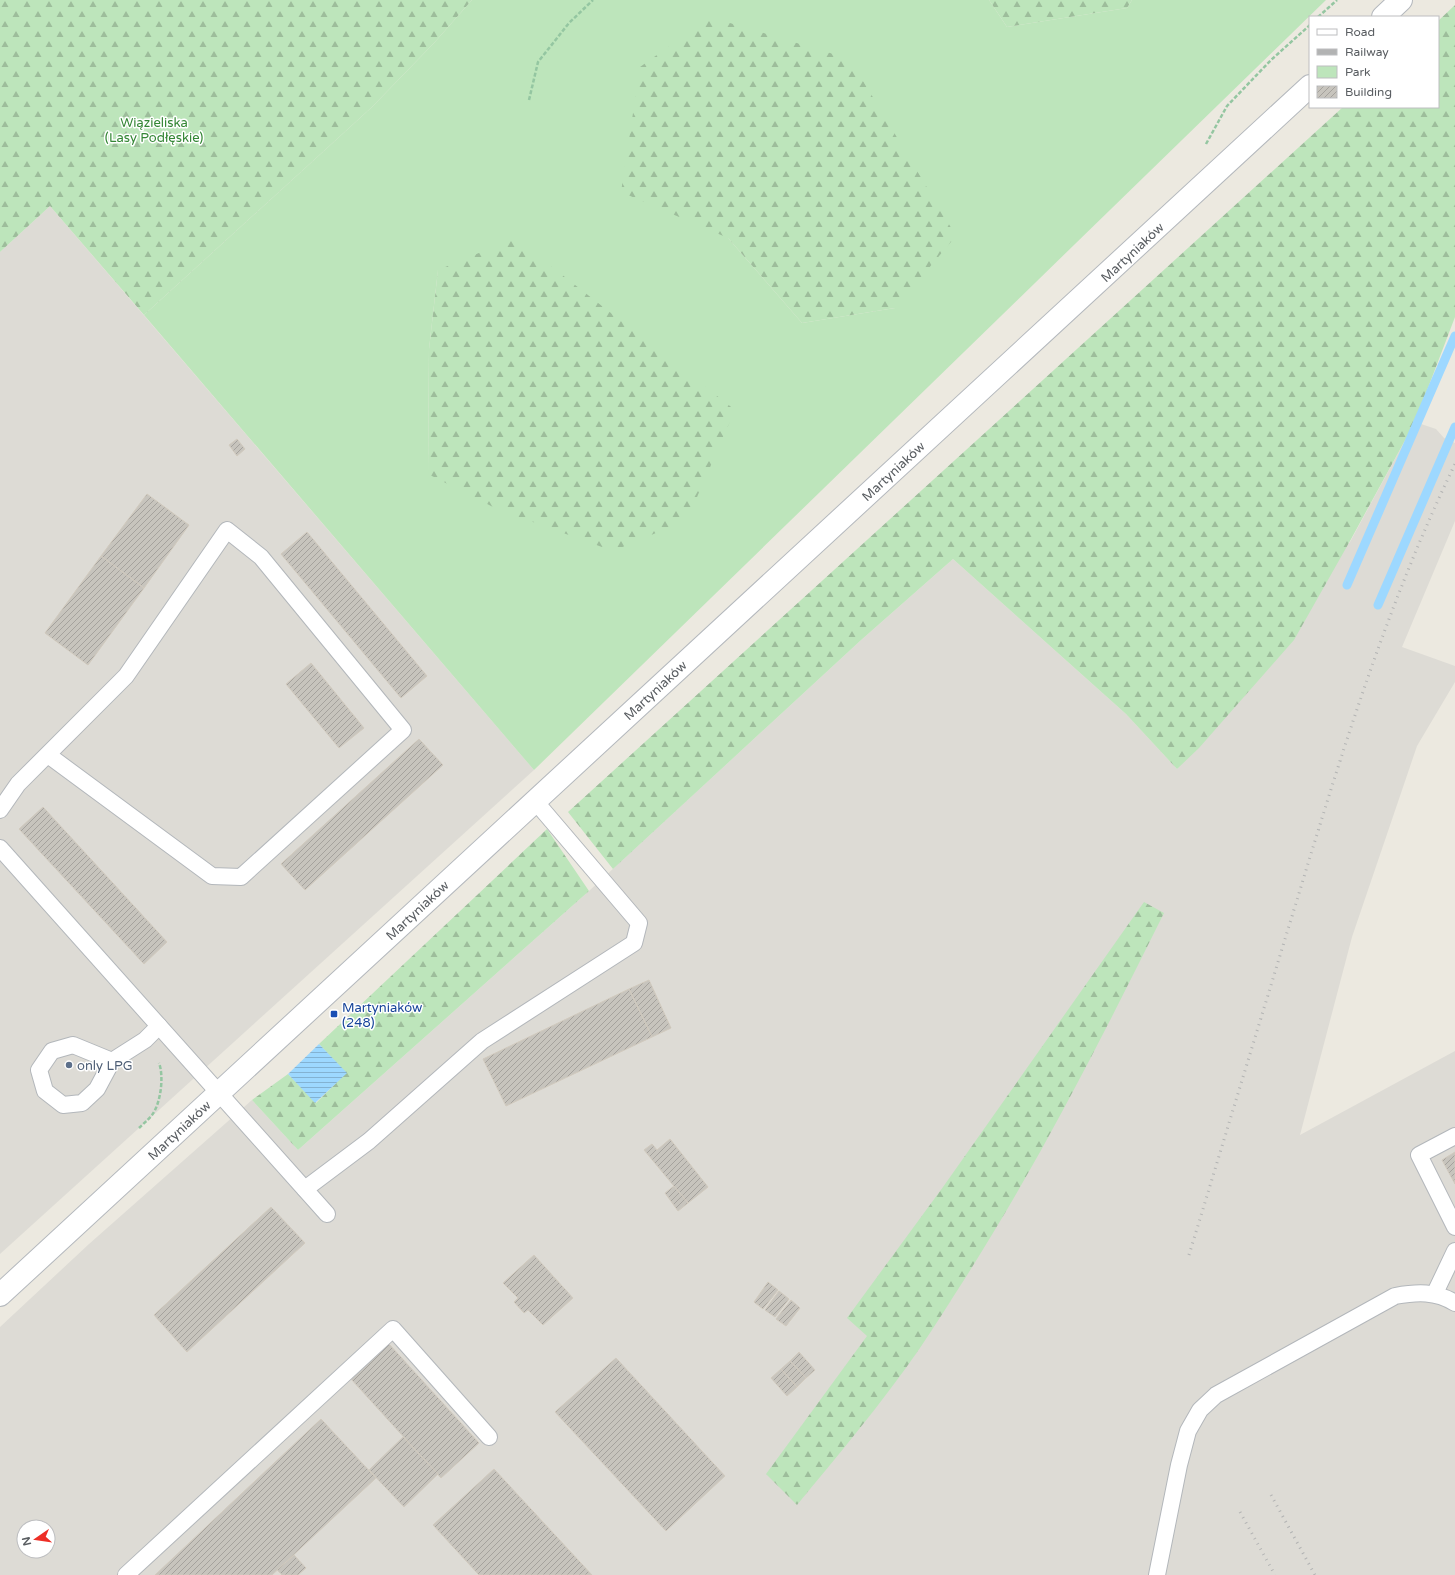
<svg xmlns="http://www.w3.org/2000/svg" width="1455" height="1575" font-family="'Varela Round',sans-serif">
<style>
.industrial{fill:#dddbd5;fill-rule:evenodd}
.green{fill:#bde5bb;fill-rule:evenodd}
.forest{fill:url(#forest-firs)}
.water{fill:url(#water-rules)}
.lines{fill:none;stroke-linecap:round;stroke-linejoin:round}
.stream{stroke:#9dd8ff;stroke-width:9}
.building{fill:url(#building-hatch);stroke:#d1cabe}
.lane-casing{stroke:#b3b7bb;stroke-width:18}
.secondary-casing{stroke:#b4b8bd;stroke-width:24}
.path{stroke:#94c6a1;stroke-width:2.5;stroke-dasharray:4 2;stroke-linecap:butt}
.lane{stroke:#fff;stroke-width:16}
.secondary{stroke:#fff;stroke-width:22}
.rail{stroke:#b2b3b3;stroke-width:3;stroke-dasharray:1 5;stroke-linecap:butt}
.transit-dot{fill:#1a4fb4;stroke:#fff;stroke-width:1.5}
.service-dot{fill:#5c6f8a;stroke:#fff;stroke-width:1.5}
.labels{text-anchor:middle;stroke-width:3;stroke-linejoin:round;paint-order:stroke}
.park-label{font-size:13px;fill:#338634;stroke:#fff}
.street-label{font-size:13px;fill:#595d61;stroke:#fff}
.transit-label{font-size:13px;fill:#164399;stroke:#fff;text-anchor:start}
.service-label{font-size:13px;fill:#4e5e75;stroke:#fff;text-anchor:start}
</style>
<defs>
<pattern id="forest-firs" width="22" height="20" patternUnits="userSpaceOnUse"><rect width="22" height="20" fill="#bde5bb"/><path d="M5 1l3.5 6h-7zM16 11l3.5 6h-7z" fill="#9dbd9b"/></pattern>
<pattern id="water-rules" width="6" height="5" patternUnits="userSpaceOnUse"><rect width="6" height="5" fill="#9dd8ff"/><path d="M0 2.5h6" fill="none" stroke="#83b2d2"/></pattern>
<pattern id="building-hatch" width="6" height="6" patternUnits="userSpaceOnUse"><rect width="6" height="6" fill="#c7c4bd"/><path d="M-1 1l2-2M0 6l6-6M5 7l2-2" fill="none" stroke="#a5a29d"/></pattern>
</defs>
<rect width="100%" height="100%" fill="#ece9e0"/>
<g class="industrial">
<path d="M 50,206 L 534,770 L 0,1254 L 0,252 Z"/>
<path d="M 1415,422 L 1436,429 L 1444,438 L 1455,443 L 1455,521 L 1402,647 L 1455,666 L 1455,682 L 1417,746 L 1352,937 L 1300,1135 L 1455,1051 L 1455,1575 L 0,1575 L 0,1327 L 89,1244 L 252,1100 L 298,1150 L 589,891 L 860,641 L 953,559 L 1126,714 L 1177,769 L 1350,542 ZM 24,1527 L 48,1527 L 48,1551 L 24,1551 Z"/>
</g>
<path class="green" d="M 472,0 L 989,0 L 1007,27 L 1127,8 L 1132,0 L 1326,0 L 534,770 L 144,315 L 372,107 L 434,43 ZM 728,238 L 895,308 L 802,323 ZM 438,270 L 428,474 L 429,349 Z"/>
<g class="forest">
<path d="M 0,0 L 472,0 L 434,43 L 372,107 L 144,315 L 50,206 L 0,252 Z"/>
<path d="M 989,0 L 1132,0 L 1127,8 L 1007,27 Z"/>
<path d="M 1455,5 L 1455,317 L 1415,422 L 1350,541 L 1294,640 L 1199,748 L 1177,769 L 1126,714 L 953,559 L 860,641 L 613,869 L 568,812 L 1343,107 L 1438,107 L 1438,21 Z"/>
<path d="M 710,17 L 850,59 L 956,236 L 895,308 L 802,323 L 728,238 L 621,192 L 640,67 Z"/>
<path d="M 515,238 L 735,410 L 687,520 L 613,551 L 497,509 L 428,474 L 429,349 L 438,270 Z"/>
<path d="M 547,829 L 589,891 L 298,1150 L 252,1100 L 288,1074 L 316,1103 L 346,1073 L 319,1044 Z"/>
<path d="M 1144,902 L 1164,913 C 1102,1038 1039,1162 964,1280 C 949,1303 935,1326 920,1348 C 882,1403 839,1454 797,1505 L 766,1474 L 867,1336 L 847,1318 L 943,1187 Z"/>
</g>
<path class="water" d="M 319,1044 L 347,1073 L 315,1103 L 288,1074 Z"/>
<g class="lines">
<g class="stream">
<path d="M 1347,585 L 1455,336"/>
<path d="M 1378,605 L 1455,427"/>
</g>
</g>
<g class="building">
<path d="M 237,439 L 245,449 L 237,456 L 229,445 Z"/>
<path d="M 147,494 L 189,525 L 144,588 L 101,556 Z"/>
<path d="M 307,532 L 427,676 L 401,698 L 281,554 Z"/>
<path d="M 101,556 L 144,588 L 88,665 L 45,633 Z"/>
<path d="M 311,663 L 364,728 L 339,748 L 286,684 Z"/>
<path d="M 419,739 L 443,765 L 305,890 L 281,864 Z"/>
<path d="M 43,807 L 167,942 L 144,964 L 19,829 Z"/>
<path d="M 649,980 L 671,1028 L 652,1037 L 629,989 Z"/>
<path d="M 629,989 L 652,1037 L 506,1106 L 483,1059 Z"/>
<path d="M 670,1139 L 708,1187 L 688,1203 L 644,1150 L 652,1144 L 657,1150 Z"/>
<path d="M 1455,1152 L 1455,1184 L 1442,1160 Z"/>
<path d="M 674,1186 L 688,1203 L 678,1211 L 665,1193 Z"/>
<path d="M 271,1207 L 305,1243 L 187,1352 L 154,1315 Z"/>
<path d="M 534,1255 L 573,1298 L 543,1325 L 528,1310 L 524,1313 L 514,1302 L 518,1298 L 503,1283 Z"/>
<path d="M 768,1282 L 778,1290 L 763,1309 L 754,1302 Z"/>
<path d="M 779,1291 L 789,1299 L 775,1317 L 765,1310 Z"/>
<path d="M 791,1300 L 800,1308 L 786,1326 L 776,1319 Z"/>
<path d="M 389,1344 L 479,1443 L 441,1478 L 351,1379 Z"/>
<path d="M 799,1352 L 815,1370 L 806,1378 L 790,1361 Z"/>
<path d="M 616,1358 L 725,1476 L 666,1531 L 555,1412 Z"/>
<path d="M 790,1361 L 806,1378 L 797,1387 L 781,1369 Z"/>
<path d="M 781,1369 L 797,1387 L 787,1396 L 771,1378 Z"/>
<path d="M 321,1419 L 376,1478 L 272,1575 L 155,1575 Z"/>
<path d="M 403,1437 L 438,1474 L 404,1507 L 369,1470 Z"/>
<path d="M 494,1469 L 592,1575 L 479,1575 L 433,1525 Z"/>
<path d="M 294,1555 L 306,1568 L 298,1575 L 282,1575 L 277,1570 Z"/>
</g>
<g class="lines">
<defs>
<g id="lane">
<path d="M 0,810 L 18,784 L 126,676 L 227,530 L 261,557 L 403,730 L 241,877 L 212,876 L 48,755"/>
<path d="M 0,848 L 327,1214"/>
<path d="M 112,1061 L 73,1045 L 52,1051 L 39,1070 L 45,1091 L 63,1105 L 82,1103 L 97,1089 L 112,1061 L 145,1040 L 159,1026"/>
<path d="M 1455,1136 L 1419,1155 L 1455,1227"/>
<path d="M 305,1189 L 369,1141 L 482,1041 L 634,943 L 639,923 L 535,801"/>
<path d="M 1435,1293 L 1455,1251"/>
<path d="M 126,1575 L 393,1329 L 489,1437"/>
<path d="M 1157,1575 L 1179,1465 L 1188,1431 L 1200,1410 L 1216,1395 L 1395,1296 C 1417,1292 1436,1291 1455,1303"/>
</g>
<g id="secondary">
<path d="M 1383,17 L 1401,0"/>
<path d="M 0,1295 L 1310,86"/>
</g>
</defs>
<use href="#lane" class="lane-casing"/>
<use href="#secondary" class="secondary-casing"/>
<g class="path">
<path d="M 1318,17 L 1337,0"/>
<path d="M 529,100 L 538,62 L 569,23 L 593,0"/>
<path d="M 1206,144 L 1227,106 L 1271,60 L 1310,25"/>
<path d="M 139,1128 C 143,1124 148,1120 152,1115 C 161,1103 164,1076 159,1063"/>
</g>
<use href="#lane" class="lane"/>
<use href="#secondary" class="secondary"/>
<g class="rail">
<path d="M 1189,1255 C 1226,1133 1263,1011 1300,890 C 1344,745 1389,600 1455,464"/>
<path d="M 1271,1495 L 1315,1575"/>
<path d="M 1240,1512 L 1275,1575"/>
</g>
</g>
<rect class="transit-dot" x="330" y="1010" width="8" height="8" rx="2"/>
<circle class="service-dot" cx="69" cy="1065" r="4"/>
<g class="labels">
<g class="park-label">
<text x="154" y="127">Wiązieliska<tspan x="154" dy="15">(Lasy Podłęskie)</tspan></text>
</g>
<g class="street-label">
<text transform="translate(1132 252) rotate(-43)" y="5">Martyniaków</text>
<text transform="translate(893 471) rotate(-43)" y="5">Martyniaków</text>
<text transform="translate(655 690) rotate(-43)" y="5">Martyniaków</text>
<text transform="translate(417 910) rotate(-43)" y="5">Martyniaków</text>
<text transform="translate(179 1130) rotate(-43)" y="5">Martyniaków</text>
</g>
<g class="transit-label">
<text x="342" y="1012">Martyniaków<tspan x="342" dy="15">(248)</tspan></text>
</g>
<g class="service-label">
<text x="77" y="1070">only LPG</text>
</g>
</g>
<rect x="1309" y="16" width="130" height="92" fill="#ffffff" stroke="#bdbec0"/>
<rect x="1317" y="29" width="20" height="6" fill="#ffffff" stroke="#bdbec0"/>
<text x="1345" y="36" font-size="12" fill="#595d61">Road</text>
<rect x="1317" y="49" width="20" height="6" fill="#b2b3b3" stroke="#bdbec0"/>
<text x="1345" y="56" font-size="12" fill="#595d61">Railway</text>
<rect x="1317" y="66" width="20" height="12" fill="#bde5bb" stroke="#bdbec0"/>
<text x="1345" y="76" font-size="12" fill="#595d61">Park</text>
<rect x="1317" y="86" width="20" height="12" fill="url(#building-hatch)" stroke="#bdbec0"/>
<text x="1345" y="96" font-size="12" fill="#595d61">Building</text>
<g transform="translate(36 1539) rotate(257)"><circle r="19" fill="#ffffff" stroke="#bdbec0"/>
<path d="M0-3L7 15L0 10L-7 15Z" fill="#ed2e26"/>
<text y="-6" font-size="11" font-weight="bold" text-anchor="middle" fill="#595d61">N</text>
</g>
</svg>
